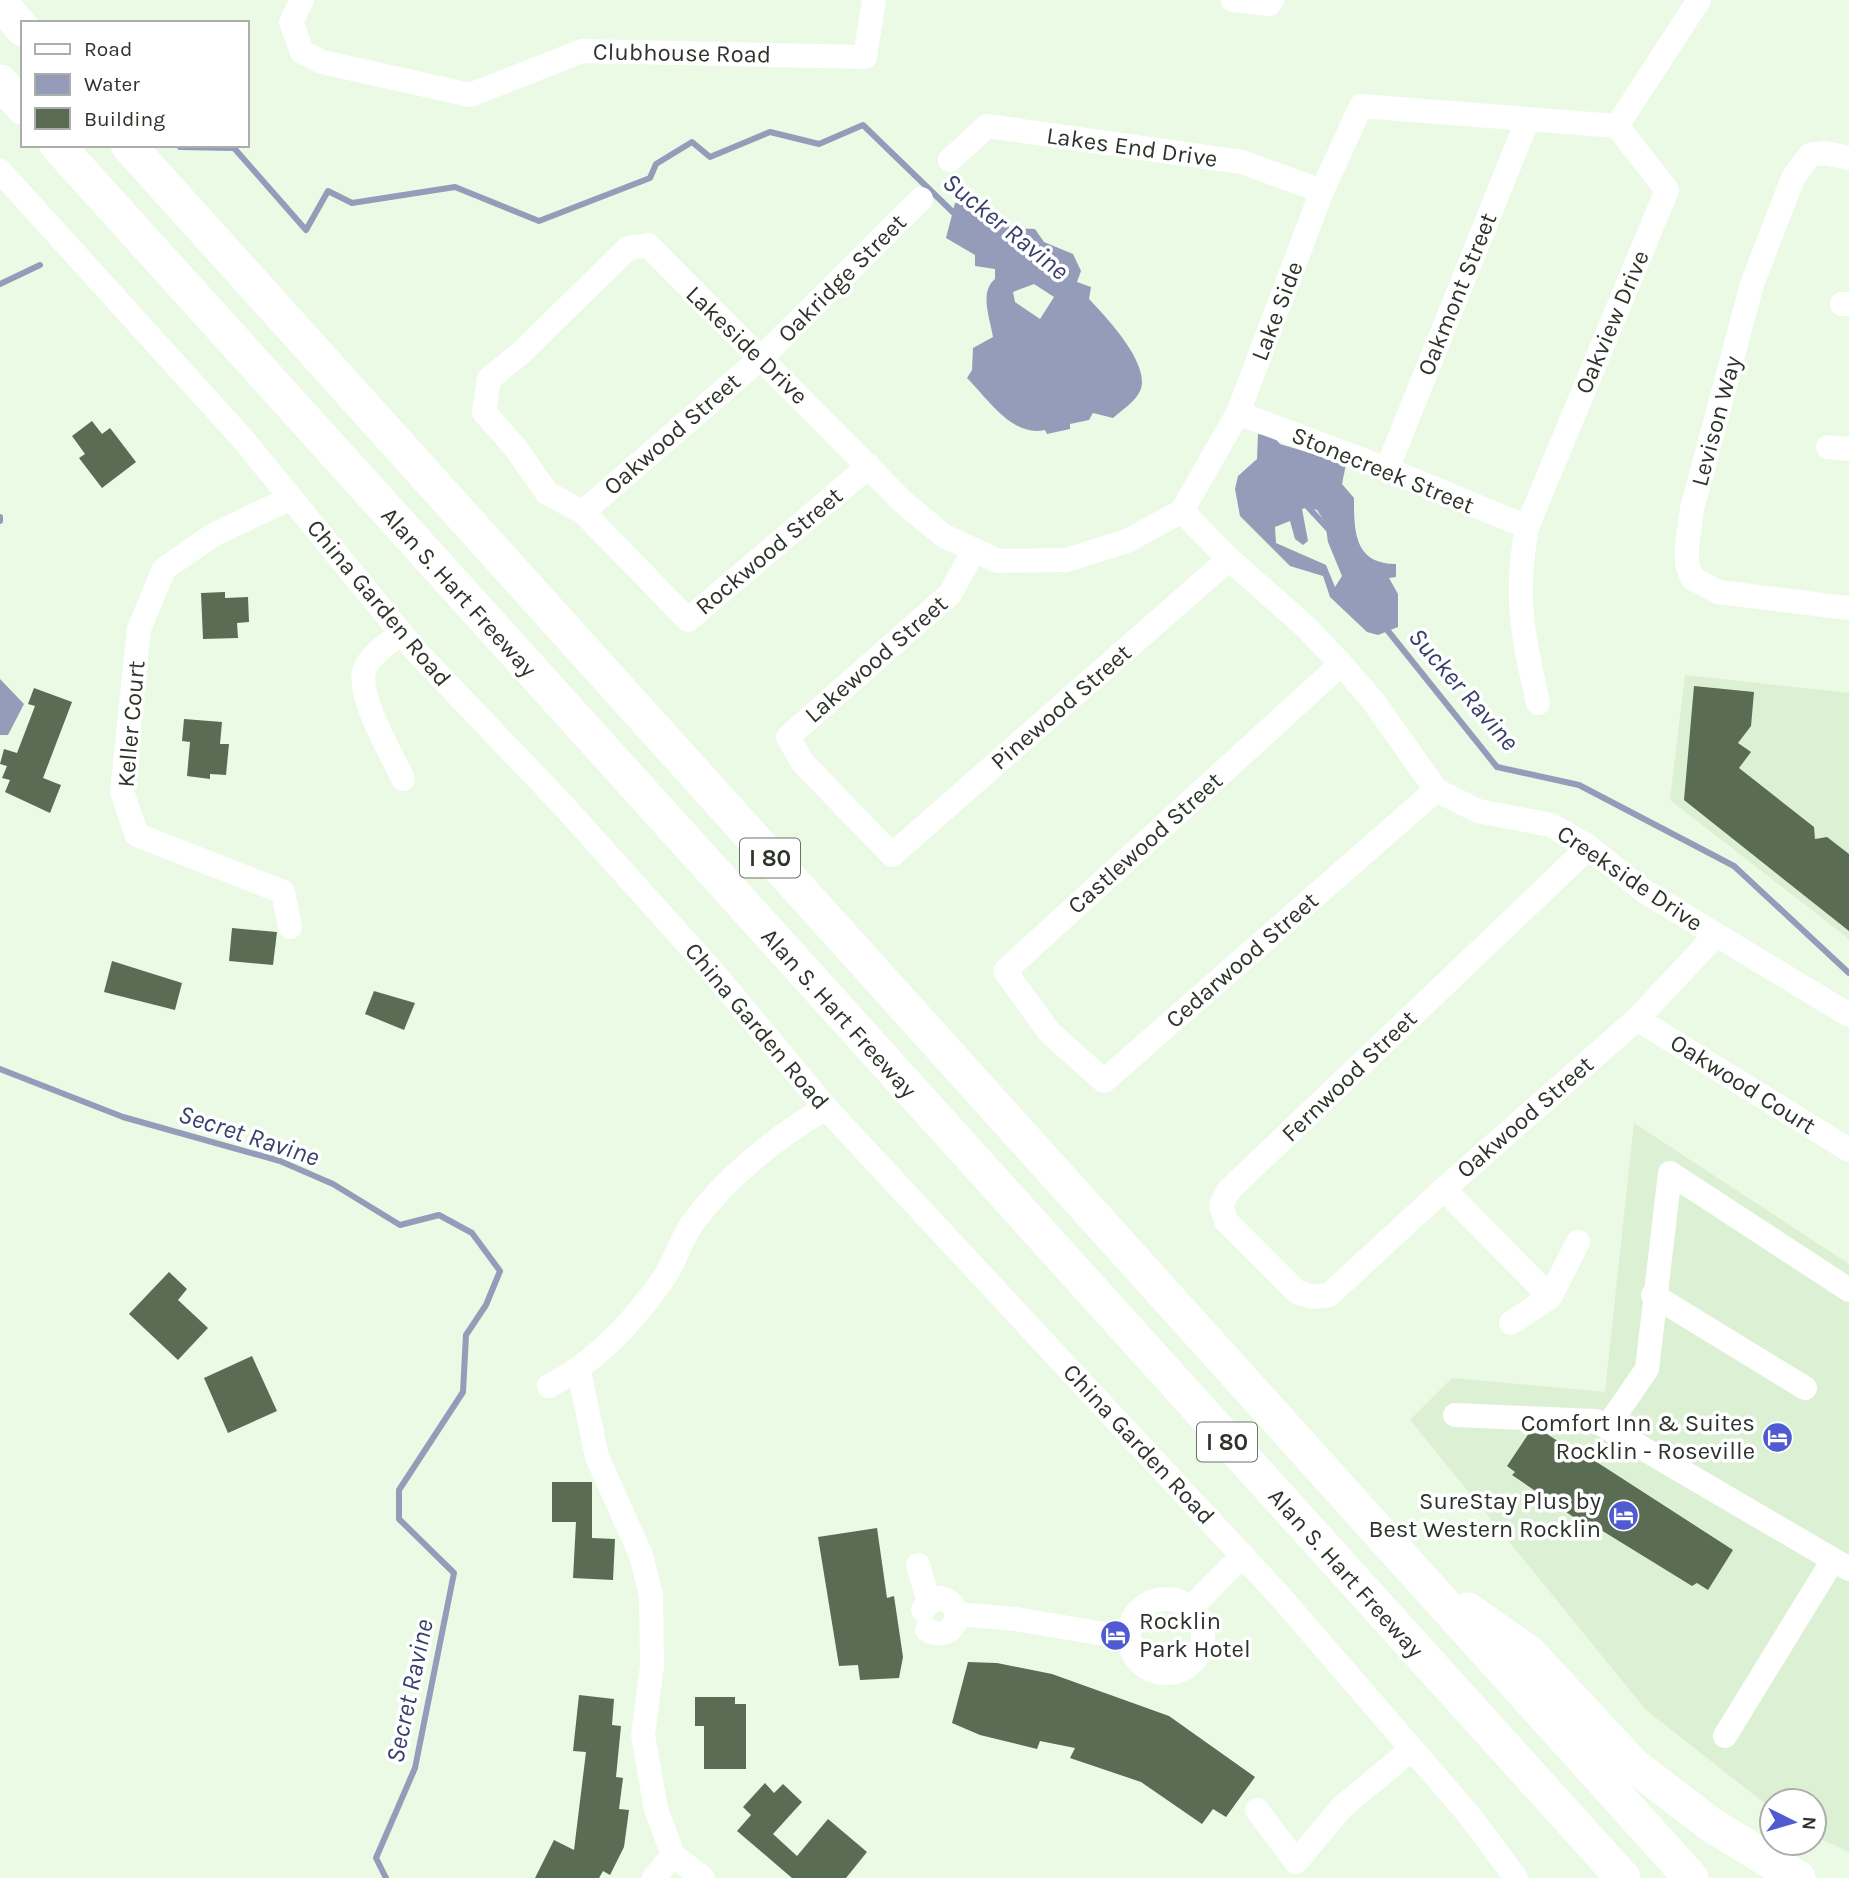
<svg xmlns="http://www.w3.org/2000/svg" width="1849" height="1878" font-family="Karla,sans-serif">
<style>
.built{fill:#dcf0d4}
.water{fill:#959cba;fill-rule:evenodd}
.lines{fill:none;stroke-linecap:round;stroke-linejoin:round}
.stream{stroke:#959cba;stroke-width:6}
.building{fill:#5a6c53}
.minor{stroke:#fff;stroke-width:24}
.highway{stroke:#fff;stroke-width:35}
.labels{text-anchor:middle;stroke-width:7;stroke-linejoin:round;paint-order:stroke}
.shield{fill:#fff;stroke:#6d716b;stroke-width:2}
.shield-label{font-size:23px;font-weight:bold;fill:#2e342c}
.street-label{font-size:24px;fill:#2e342c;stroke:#fff}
.poi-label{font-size:24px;fill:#2e342c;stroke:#fff;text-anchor:end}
.water-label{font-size:26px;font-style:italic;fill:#38406b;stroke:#fff}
</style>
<rect width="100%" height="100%" fill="#eafae4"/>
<g class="built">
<path d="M 1685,675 L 1849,693 L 1849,939 L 1670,800 Z"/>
<path d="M 1634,1123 L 1849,1264 L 1849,1852 L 1814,1836 L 1814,1801 L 1772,1801 L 1772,1809 L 1646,1710 L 1410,1420 L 1452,1378 L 1605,1392 Z"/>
</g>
<g class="water">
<path d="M 955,203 L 974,203 L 1011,228 L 1035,229 L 1044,242 L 1073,254 L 1081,271 L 1077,282 L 1091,287 L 1089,299 C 1106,317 1152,365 1140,391 C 1135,402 1122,410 1113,418 L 1093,413 L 1089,420 L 1070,424 L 1070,429 L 1047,434 L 1045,430 C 1013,438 987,398 967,378 L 972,370 L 973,348 L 993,337 C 990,319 979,292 995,279 L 995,269 L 975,266 L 975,255 L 946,238 ZM 1034,284 L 1054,297 L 1040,319 L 1015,302 L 1013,292 Z"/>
<path d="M 1258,434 L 1273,436 L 1280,444 L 1346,464 L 1342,484 L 1354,498 C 1354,531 1354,564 1396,564 L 1396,577 L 1389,578 L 1398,594 L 1398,627 L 1378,635 L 1367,632 L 1330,597 L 1323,576 L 1290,566 L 1240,516 L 1235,489 L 1238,476 L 1257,459 ZM 1306,508 L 1312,516 L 1313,509 L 1317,510 L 1325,522 L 1328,542 L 1342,576 L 1335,587 L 1326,565 L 1276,543 L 1275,527 L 1290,521 L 1295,539 L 1303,545 L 1308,541 L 1302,509 Z"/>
<path d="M 0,679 L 24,704 L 8,735 L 0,735 Z"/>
</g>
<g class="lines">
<g class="stream">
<path d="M 180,147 L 234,148 L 306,230 L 328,191 L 352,203 L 455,187 L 539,221 L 650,178 L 656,164 L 692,142 L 710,157 L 770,132 L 819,144 L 863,125 L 960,219"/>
<path d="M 0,284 L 40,265"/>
<path d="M 1308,507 L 1331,532"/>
<path d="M 0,517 L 0,521"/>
<path d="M 1384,626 L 1497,767 L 1579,785 L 1734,866 L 1849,973"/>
<path d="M 0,1069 L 123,1117 L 280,1161 L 333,1184 L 400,1225 L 439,1215 L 472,1233 L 500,1271 L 486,1305 L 466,1335 L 463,1392 L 399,1490 L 399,1519 L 454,1573 L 415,1768 L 376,1858 L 386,1878"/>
</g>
</g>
<g class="building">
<path d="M 92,421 L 102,434 L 110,428 L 136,462 L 102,488 L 79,458 L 85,454 L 72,436 Z"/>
<path d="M 225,592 L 225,598 L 248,597 L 249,622 L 237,623 L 238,638 L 203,639 L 201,593 Z"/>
<path d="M 1694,686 L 1754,692 L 1751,726 L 1738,743 L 1751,752 L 1739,768 L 1814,827 L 1815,839 L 1827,837 L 1849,854 L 1849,931 L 1684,800 Z"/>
<path d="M 34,688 L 72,702 L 43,778 L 61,785 L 50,813 L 5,792 L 10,780 L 2,778 L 7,766 L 0,764 L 4,749 L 17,753 L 35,706 L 28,704 Z"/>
<path d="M 184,719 L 222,722 L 220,744 L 229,744 L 226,775 L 210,774 L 210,779 L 187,776 L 190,742 L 182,741 Z"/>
<path d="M 232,928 L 277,932 L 273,965 L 229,961 Z"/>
<path d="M 112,961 L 182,983 L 175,1010 L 104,992 Z"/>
<path d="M 374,991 L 415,1003 L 404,1030 L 365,1014 Z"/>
<path d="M 169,1272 L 187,1289 L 178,1300 L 208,1328 L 178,1360 L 129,1314 Z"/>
<path d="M 252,1356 L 277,1411 L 228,1433 L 204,1378 Z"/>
<path d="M 1529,1433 L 1547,1434 L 1588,1461 L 1592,1459 L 1733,1550 L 1708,1590 L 1697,1583 L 1692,1586 L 1601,1530 L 1597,1533 L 1512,1475 L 1515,1472 L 1507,1466 Z"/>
<path d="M 552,1482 L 592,1482 L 592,1538 L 615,1539 L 613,1580 L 573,1578 L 576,1522 L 552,1522 Z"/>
<path d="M 877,1528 L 887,1598 L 894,1596 L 903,1657 L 899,1678 L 860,1680 L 858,1665 L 839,1666 L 818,1537 Z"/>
<path d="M 968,1662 L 997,1663 L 1052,1674 L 1169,1716 L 1255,1777 L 1226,1817 L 1213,1809 L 1202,1824 L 1141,1782 L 1070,1758 L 1075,1748 L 1040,1741 L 1037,1749 L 980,1735 L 952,1723 Z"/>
<path d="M 579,1695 L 614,1699 L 612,1725 L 621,1726 L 616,1777 L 623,1778 L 619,1809 L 629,1810 L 624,1847 L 610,1875 L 603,1871 L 599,1878 L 535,1878 L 554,1840 L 574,1850 L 586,1752 L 573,1751 Z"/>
<path d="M 695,1697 L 735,1697 L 735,1704 L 746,1704 L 746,1769 L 704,1769 L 704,1726 L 695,1726 Z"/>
<path d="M 765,1783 L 774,1793 L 783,1784 L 802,1802 L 773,1834 L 797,1856 L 828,1819 L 867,1852 L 846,1878 L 792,1878 L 737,1831 L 751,1815 L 743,1807 Z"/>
</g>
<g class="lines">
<g class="minor">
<path d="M 302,0 L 291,22 L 302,52 L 322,62 L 470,95 L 582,51 L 865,57 L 874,0"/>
<path d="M 1233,0 L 1269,4 L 1272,0"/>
<path d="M 1617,126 L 1699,0"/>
<path d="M 1849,158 L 1825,153 L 1810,155 L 1793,178 L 1752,284 L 1692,509 L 1687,545 L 1687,564 L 1692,578 L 1718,592 L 1849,608"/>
<path d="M 950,160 L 987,126 L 1242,162 L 1322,191"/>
<path d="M 0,171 L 242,438 L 415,650 L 562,804 L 714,973 L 826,1108 L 1279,1595 L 1469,1815 L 1516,1878"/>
<path d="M 1842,304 L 1849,304"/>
<path d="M 1238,413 L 1387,469 L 1527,527"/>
<path d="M 1828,447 L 1849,449"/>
<path d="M 869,466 L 688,620 L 583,512 L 547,493 L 514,446 L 484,412 L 489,379 L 522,352 L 628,248 L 648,245 L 903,502 L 944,536 L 998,561 L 1066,560 L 1127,541 L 1182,511"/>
<path d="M 1387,469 L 1528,119"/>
<path d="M 1182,511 L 1238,413 L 1322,191 L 1361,106 L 1617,126 L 1667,190 L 1527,527 C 1514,597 1523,636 1538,703"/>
<path d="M 1182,511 L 1229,559 L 1306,627 L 1341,664 L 1374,702 L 1436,790 L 1478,811 L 1551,825 L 1589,847 L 1644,891 L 1849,1015"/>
<path d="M 583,512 L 762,357 L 921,199"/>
<path d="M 974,550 L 950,594 L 788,737 L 803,763 L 892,855 L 1229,559"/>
<path d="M 401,634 C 388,643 368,656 364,672 C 358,698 392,755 403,779"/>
<path d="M 1341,664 L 1005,971 L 1049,1032 L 1104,1081 L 1436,790"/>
<path d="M 1589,847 L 1229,1190 L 1221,1205 L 1226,1221 L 1297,1292 L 1313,1297 L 1329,1295 L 1444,1189 L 1637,1019 L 1716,935"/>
<path d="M 290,927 L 283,892 L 137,835 L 122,792 L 139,629 L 164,569 L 213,535 L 291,498"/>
<path d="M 1637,1019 L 1849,1150"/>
<path d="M 1444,1189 L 1550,1297"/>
<path d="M 1653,1295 L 1805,1388"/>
<path d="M 1511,1323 L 1550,1297 L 1578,1242"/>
<path d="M 579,1371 L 597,1457 L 641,1555 L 651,1595 L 652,1666 L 643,1735 L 656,1809 L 673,1855 L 703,1878"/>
<path d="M 549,1386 C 596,1362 634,1321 664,1278 C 676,1260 681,1238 694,1221 C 728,1176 777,1136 826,1108"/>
<path d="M 1455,1415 L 1596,1421 L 1849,1569"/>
<path d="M 1607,1427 L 1647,1369 L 1670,1173 L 1849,1290"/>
<path d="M 918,1565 L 929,1602"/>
<circle cx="1166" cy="1636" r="37"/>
<path d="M 1191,1608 L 1243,1555"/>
<path d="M 923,1610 L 929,1602 L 941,1598 C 970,1606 954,1645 927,1630"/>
<path d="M 957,1614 L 1016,1619 L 1128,1638"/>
<path d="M 1725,1736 L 1833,1560"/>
<path d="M 1257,1810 L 1296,1862 L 1342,1807 L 1412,1749"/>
<path d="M 654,1878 L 673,1855"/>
</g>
<g class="highway">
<path d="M 0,3 L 23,29"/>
<path d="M 0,82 L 23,107"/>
<path d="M 57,145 L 1623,1878"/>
<path d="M 128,145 L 1691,1878"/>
<path d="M 1468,1610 L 1529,1653 L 1632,1764 L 1710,1824 L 1798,1878"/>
</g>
</g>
<defs>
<symbol id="hotel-disc" viewBox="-11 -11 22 22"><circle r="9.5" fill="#505ad1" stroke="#fff"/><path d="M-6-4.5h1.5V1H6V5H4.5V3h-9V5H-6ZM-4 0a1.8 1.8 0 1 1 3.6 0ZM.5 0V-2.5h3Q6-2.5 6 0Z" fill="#fff"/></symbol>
</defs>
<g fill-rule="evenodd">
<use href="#hotel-disc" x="1760" y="1420" width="35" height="35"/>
<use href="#hotel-disc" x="1606" y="1498" width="35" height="35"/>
<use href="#hotel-disc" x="1098" y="1618" width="35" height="35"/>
</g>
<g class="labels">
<g class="shield">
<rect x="740" y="838.5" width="60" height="39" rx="5"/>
<rect x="1197" y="1422.5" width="60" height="39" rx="5"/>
</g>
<g class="shield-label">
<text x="770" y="866">I 80</text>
<text x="1227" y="1450">I 80</text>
</g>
<g class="street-label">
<text transform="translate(682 53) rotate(1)" y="8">Clubhouse Road</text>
<text transform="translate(1132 147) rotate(8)" y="8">Lakes End Drive</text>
<text transform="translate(842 278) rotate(-45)" y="8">Oakridge Street</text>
<text transform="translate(1457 294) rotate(-68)" y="8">Oakmont Street</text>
<text transform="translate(1277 311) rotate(-69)" y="8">Lake Side</text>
<text transform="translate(1612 322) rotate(-67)" y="8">Oakview Drive</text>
<text transform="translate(747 345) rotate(44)" y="8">Lakeside Drive</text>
<text transform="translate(1716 421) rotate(-75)" y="8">Levison Way</text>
<text transform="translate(672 434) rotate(-41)" y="8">Oakwood Street</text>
<text transform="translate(1383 470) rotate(22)" y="8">Stonecreek Street</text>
<text transform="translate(769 551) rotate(-40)" y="8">Rockwood Street</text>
<text transform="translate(459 592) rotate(48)" y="8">Alan S. Hart Freeway</text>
<text transform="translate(379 603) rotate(50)" y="8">China Garden Road</text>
<text transform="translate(876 659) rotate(-41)" y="8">Lakewood Street</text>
<text transform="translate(1061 707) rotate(-41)" y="8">Pinewood Street</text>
<text transform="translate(131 724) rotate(-85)" y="8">Keller Court</text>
<text transform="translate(1145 843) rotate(-42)" y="8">Castlewood Street</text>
<text transform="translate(1630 878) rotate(34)" y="8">Creekside Drive</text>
<text transform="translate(1242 960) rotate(-41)" y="8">Cedarwood Street</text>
<text transform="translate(839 1013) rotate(48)" y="8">Alan S. Hart Freeway</text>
<text transform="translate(757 1026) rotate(50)" y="8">China Garden Road</text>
<text transform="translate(1349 1076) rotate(-44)" y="8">Fernwood Street</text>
<text transform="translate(1743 1084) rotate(32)" y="8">Oakwood Court</text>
<text transform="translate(1525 1117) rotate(-41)" y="8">Oakwood Street</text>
<text transform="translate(1139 1444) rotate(47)" y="8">China Garden Road</text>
<text transform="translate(1346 1573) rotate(48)" y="8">Alan S. Hart Freeway</text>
</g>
<g class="poi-label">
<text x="1755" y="1431">Comfort Inn &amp; Suites<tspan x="1755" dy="28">Rocklin - Roseville</tspan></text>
<text x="1601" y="1509">SureStay Plus by<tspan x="1601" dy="28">Best Western Rocklin</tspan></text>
<text x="1139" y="1629" text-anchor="start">Rocklin<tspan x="1139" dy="28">Park Hotel</tspan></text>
</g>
<g class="water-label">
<text transform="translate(1006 226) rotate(39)" y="9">Sucker Ravine</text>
<text transform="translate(1464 689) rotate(49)" y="9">Sucker Ravine</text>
<text transform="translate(249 1135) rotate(18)" y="9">Secret Ravine</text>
<text transform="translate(409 1691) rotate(-78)" y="9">Secret Ravine</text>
</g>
</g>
<rect x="21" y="21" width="228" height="126" fill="#ffffff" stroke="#abaeab" stroke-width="2"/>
<rect x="35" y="44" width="35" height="10" fill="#ffffff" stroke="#abaeab" stroke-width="2"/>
<text x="84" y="56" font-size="21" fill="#2e342c">Road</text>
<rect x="35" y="74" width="35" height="21" fill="#959cba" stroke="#abaeab" stroke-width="2"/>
<text x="84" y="91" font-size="21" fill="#2e342c">Water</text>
<rect x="35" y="108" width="35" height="21" fill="#5a6c53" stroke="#abaeab" stroke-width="2"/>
<text x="84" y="126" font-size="21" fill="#2e342c">Building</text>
<g transform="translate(1793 1822) rotate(95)"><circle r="33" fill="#ffffff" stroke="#abaeab" stroke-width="2"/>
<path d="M0-5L12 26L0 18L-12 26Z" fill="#505ad1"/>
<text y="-10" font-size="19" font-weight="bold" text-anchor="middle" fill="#2e342c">N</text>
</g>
</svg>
